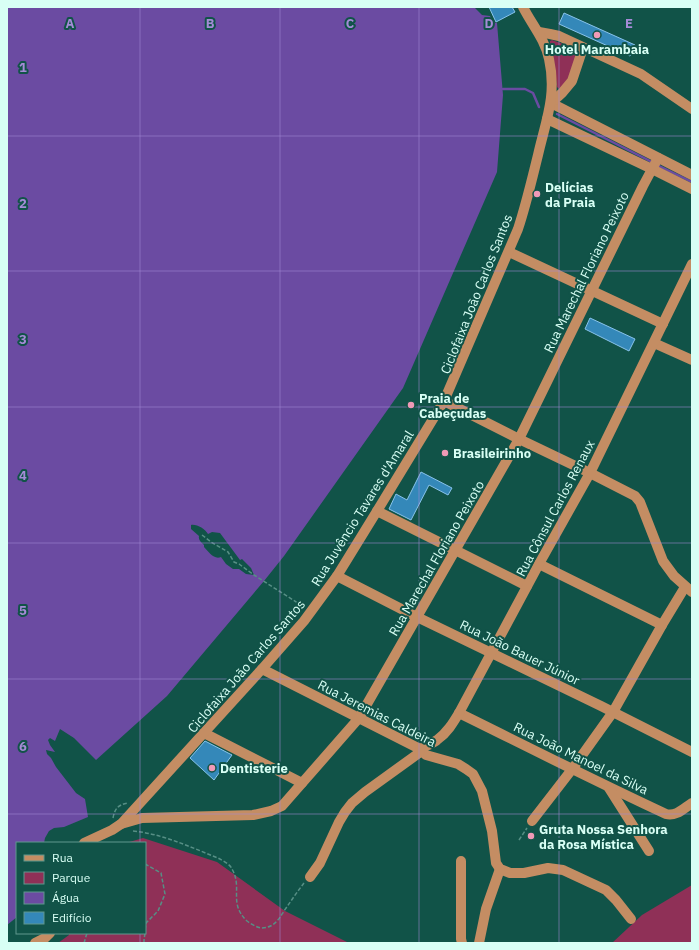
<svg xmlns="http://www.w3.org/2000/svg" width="699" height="950" font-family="'IBM Plex Sans',sans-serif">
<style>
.green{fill:#8f3057}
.water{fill:#6b4ba2;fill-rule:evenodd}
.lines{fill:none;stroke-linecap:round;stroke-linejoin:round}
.stream{stroke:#6b4ba2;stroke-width:2.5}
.building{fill:#3488b9;stroke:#88c3eb}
.path{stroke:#578f85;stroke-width:1.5;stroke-dasharray:4 2;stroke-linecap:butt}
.minor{stroke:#c48d63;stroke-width:10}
.grid{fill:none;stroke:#a58bd7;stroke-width:1;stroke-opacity:0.55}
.poi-dot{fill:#f09ab7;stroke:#115348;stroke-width:1.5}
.labels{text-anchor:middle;stroke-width:4;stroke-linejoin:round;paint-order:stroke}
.poi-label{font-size:13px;font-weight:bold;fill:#d8fff5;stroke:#115348;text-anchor:start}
.street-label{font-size:13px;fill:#d8fff5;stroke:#115348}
.grid-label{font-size:13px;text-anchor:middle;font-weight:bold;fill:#a58bd7;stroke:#115348;stroke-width:4;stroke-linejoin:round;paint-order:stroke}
</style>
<rect width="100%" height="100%" fill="#115348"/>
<g class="green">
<path d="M 552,40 L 574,48 L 577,49 L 577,52 C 574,61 569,85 559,89 L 557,87 L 554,62 L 550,46 L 550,41 Z"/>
<path d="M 143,838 L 217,862 L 285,911 L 349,943 L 58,943 L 69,935 L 69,933 L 145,933 L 145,843 L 126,843 Z"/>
<path d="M 692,885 L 692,943 L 612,943 L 642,915 Z"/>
</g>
<path class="water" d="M 7,7 L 474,7 L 482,15 L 490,16 L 493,22 L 497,23 L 503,95 L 497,172 L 403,388 L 284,556 L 264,581 L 167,696 L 96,760 L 74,738 L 60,729 L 55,741 L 50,738 L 48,740 L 50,745 L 55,752 L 46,750 L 47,754 L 51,758 L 56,767 L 76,793 L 85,799 L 88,817 L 64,827 L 54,828 L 49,831 L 45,838 L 44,843 L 17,843 L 17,917 L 7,925 ZM 191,525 C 197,524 205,529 208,534 L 212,532 L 220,533 L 240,560 L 242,559 L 251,568 L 254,575 L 246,574 L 239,569 L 233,569 L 226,564 L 221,557 C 214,560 209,552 204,547 L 204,545 C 202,543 198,540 199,536 L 191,529 Z"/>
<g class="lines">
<g class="stream">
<path d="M 503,89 L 525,89 L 533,93 L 539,107"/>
<path d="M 557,114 L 652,162"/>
<path d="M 657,165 L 692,182"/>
</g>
</g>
<g class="building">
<path d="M 489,7 L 512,7 L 515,12 L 496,22 Z"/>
<path d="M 564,13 L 635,45 L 630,56 L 559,24 Z"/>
<path d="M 590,318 L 635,339 L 629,351 L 585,329 Z"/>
<path d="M 421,472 L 452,488 L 448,495 L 429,485 L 411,520 L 389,509 L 396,494 L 407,500 Z"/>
<path d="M 205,741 L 232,755 L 214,780 L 190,758 Z"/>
</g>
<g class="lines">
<g class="path">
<path d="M 202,535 L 211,542 L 228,552 L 234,562 L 239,564 L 254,575 L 304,607"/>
<path d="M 113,818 C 115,808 118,805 128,803"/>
<path d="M 133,831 C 163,834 190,847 218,858 C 223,861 230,864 232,869 C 243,888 228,903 247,921 C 251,924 256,927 261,928 C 267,928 273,926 277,921 C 280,918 282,914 284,911 C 291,901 297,892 304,883"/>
<path d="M 519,840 L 527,828"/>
<path d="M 145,864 L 161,873 L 165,894 L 158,911 L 146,923 L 145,930"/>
<path d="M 84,943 L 87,933"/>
<path d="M 144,943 L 144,940 L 145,933"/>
</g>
<g class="minor">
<path d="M 539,32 L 550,34 L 559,36 L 641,74 L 692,109"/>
<path d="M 551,103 L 692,175"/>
<path d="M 551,103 L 562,93 L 572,81 L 583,48"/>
<path d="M 547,119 L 652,169 L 692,189"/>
<path d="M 509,252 L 663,324"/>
<path d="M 654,343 L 692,360"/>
<path d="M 444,401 L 519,439 L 590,473 L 635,496 L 640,502 L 663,561 L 674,576 L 692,592"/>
<path d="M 377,511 L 527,586"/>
<path d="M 539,564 L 662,625"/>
<path d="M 337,576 L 417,617 L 601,706 L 692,752"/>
<path d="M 262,669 L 420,749 L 426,755 L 458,764 L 466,769 L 473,774 L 482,791 L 492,831 L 496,863 L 500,869 L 510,873 L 524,873 L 548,868 L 563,870 L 606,890 L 616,900 L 631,919"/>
<path d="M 459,713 C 528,747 597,782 666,814 C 676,817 684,808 692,803"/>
<path d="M 204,733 L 302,783"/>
<path d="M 420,749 C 425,746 432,744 437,740 C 447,733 453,723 459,713 L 539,564 L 590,473 L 692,264"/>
<path d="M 609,788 L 649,851"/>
<path d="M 532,821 L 573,768 L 613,712 L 662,625 L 685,587"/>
<path d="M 121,824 L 142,818 L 253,815 L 271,811 L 282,806 L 359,718 L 519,439 L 643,186 L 658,158"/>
<path d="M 84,843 L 112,830 L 121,824 L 262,669 L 304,621 L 337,576 L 377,511 L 444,401 L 518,229 C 526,205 532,179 538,155 C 546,120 557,95 549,59 C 545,39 532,25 523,7"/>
<path d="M 461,861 L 461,939 L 462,943"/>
<path d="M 310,877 L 320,863 L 339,822 L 345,812 L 352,803 L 365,792 L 419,753 L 420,749"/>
<path d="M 35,943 L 45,938 L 50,933"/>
<path d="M 479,943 L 486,909 L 500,869"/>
</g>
</g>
<path class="grid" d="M 140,7 L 140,843M 280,7 L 280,943M 419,7 L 419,943M 559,7 L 559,943M 7,136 L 692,136M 7,271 L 692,271M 7,407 L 692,407M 7,543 L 692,543M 7,679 L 692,679M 7,814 L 692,814M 140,933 L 140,943"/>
<g class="poi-dot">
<circle cx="597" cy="35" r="4"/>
<circle cx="537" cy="194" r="4"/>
<circle cx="411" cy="405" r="4"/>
<circle cx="445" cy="453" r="4"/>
<circle cx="212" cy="768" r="4"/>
<circle cx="531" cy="836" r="4"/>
</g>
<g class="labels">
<g class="poi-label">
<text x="597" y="54" text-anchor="middle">Hotel Marambaia</text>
<text x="545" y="192">Delícias<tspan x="545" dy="15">da Praia</tspan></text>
<text x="419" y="403">Praia de<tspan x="419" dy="15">Cabeçudas</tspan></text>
<text x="453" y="458">Brasileirinho</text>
<text x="220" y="773">Dentisterie</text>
<text x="539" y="834">Gruta Nossa Senhora<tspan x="539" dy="15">da Rosa Mística</tspan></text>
</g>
<g class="street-label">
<text transform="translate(586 272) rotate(-64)" y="5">Rua Marechal Floriano Peixoto</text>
<text transform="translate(476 294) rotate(-68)" y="5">Ciclofaixa João Carlos Santos</text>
<text transform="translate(362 508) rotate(-58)" y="5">Rua Juvêncio Tavares d'Amaral</text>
<text transform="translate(555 508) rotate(-62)" y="5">Rua Cônsul Carlos Renaux</text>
<text transform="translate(436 558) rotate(-60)" y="5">Rua Marechal Floriano Peixoto</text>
<text transform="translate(520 652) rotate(26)" y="5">Rua João Bauer Júnior</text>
<text transform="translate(246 666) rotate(-49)" y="5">Ciclofaixa João Carlos Santos</text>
<text transform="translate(377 713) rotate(27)" y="5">Rua Jeremias Caldeira</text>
<text transform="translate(581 758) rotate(26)" y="5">Rua João Manoel da Silva</text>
</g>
</g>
<g class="grid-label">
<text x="70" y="28">A</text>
<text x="210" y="28">B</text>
<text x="350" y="28">C</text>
<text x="489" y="28">D</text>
<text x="629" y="28">E</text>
<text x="23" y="72">1</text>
<text x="23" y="208">2</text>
<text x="23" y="344">3</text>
<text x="23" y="480">4</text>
<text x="23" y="615">5</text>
<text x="23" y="751">6</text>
</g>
<rect width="699" height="950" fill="none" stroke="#d8fff5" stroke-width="16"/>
<rect x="16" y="842" width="130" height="92" fill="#115348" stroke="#61988d"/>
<rect x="24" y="855" width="20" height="6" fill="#c48d63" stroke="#61988d"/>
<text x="52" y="862" font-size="12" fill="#d8fff5">Rua</text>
<rect x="24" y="872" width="20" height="12" fill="#8f3057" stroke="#61988d"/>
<text x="52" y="882" font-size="12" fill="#d8fff5">Parque</text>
<rect x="24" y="892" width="20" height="12" fill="#6b4ba2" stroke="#61988d"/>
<text x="52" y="902" font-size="12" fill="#d8fff5">Água</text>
<rect x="24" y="912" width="20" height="12" fill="#3488b9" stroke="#61988d"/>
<text x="52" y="922" font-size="12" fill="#d8fff5">Edifício</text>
</svg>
